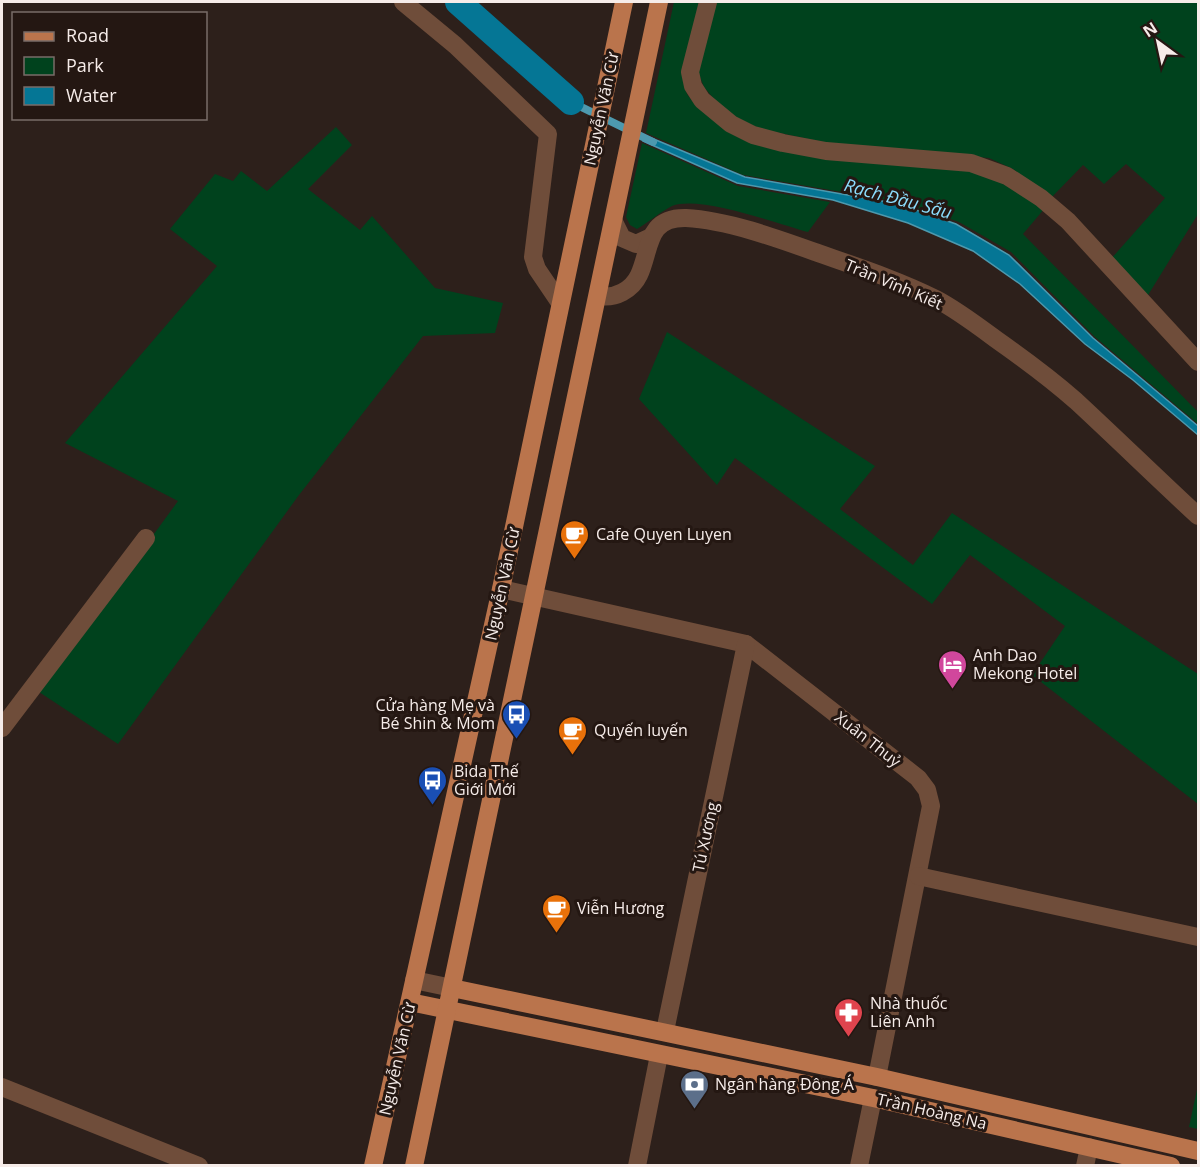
<svg xmlns="http://www.w3.org/2000/svg" width="1200" height="1167" font-family="'Open Sans',sans-serif">
<style>
.green{fill:#00421d}
.water{fill:#057695;stroke:#4d99ae;stroke-width:1.5}
.lines{fill:none;stroke-linecap:round;stroke-linejoin:round}
.stream{stroke:#4d99ae;stroke-width:8}
.canal{stroke:#057695;stroke-width:26}
.minor{stroke:#6f4d3a;stroke-width:18}
.major{stroke:#ba744c;stroke-width:18}
.labels{text-anchor:middle;stroke-width:6;stroke-linejoin:round;paint-order:stroke}
.street-label{font-size:16px;fill:#f6ece9;stroke:#241712}
.poi-label{font-size:16px;fill:#f6ece9;stroke:#241712;text-anchor:start}
.water-label{font-size:18px;font-style:italic;fill:#8cdefe;stroke:#241712}
</style>
<rect width="100%" height="100%" fill="#2d201b"/>
<g class="green">
<path d="M 674,2 L 699,2 L 683,75 L 687,94 L 696,106 L 739,136 L 968,171 L 1000,179 L 1045,208 L 1023,234 L 1198,412 L 1198,424 L 1095,337 L 1011,252 L 959,222 L 900,202 L 743,175 L 646,133 Z"/>
<path d="M 716,2 L 1198,2 L 1198,214 L 1145,300 L 1110,260 L 1165,198 L 1126,164 L 1104,184 L 1083,165 L 1050,199 L 1013,169 L 989,158 L 828,143 L 761,129 L 738,119 L 714,99 L 704,87 L 698,72 Z"/>
<path d="M 336,127 L 352,145 L 308,189 L 360,230 L 372,216 L 435,288 L 503,303 L 495,333 L 423,336 L 299,495 L 118,744 L 39,692 L 178,501 L 65,443 L 217,266 L 170,229 L 215,174 L 233,181 L 241,171 L 267,191 Z"/>
<path d="M 642,143 L 738,186 L 830,202 L 808,232 C 778,224 700,195 672,206 C 660,212 649,222 637,229 L 630,225 L 626,217 Z"/>
<path d="M 667,332 L 875,466 L 840,509 L 913,565 L 952,513 L 1198,674 L 1198,804 L 1032,675 L 1065,626 L 970,555 L 932,604 L 735,458 L 717,485 L 639,399 Z"/>
<path d="M 1198,1085 L 1198,1129 L 1189,1127 Z"/>
</g>
<path class="water" d="M 644,135 L 745,177 L 899,204 L 956,224 L 1009,255 L 1093,338 L 1198,426 L 1198,435 L 1133,380 L 1085,344 L 1020,284 L 973,251 L 908,223 L 833,200 L 737,183 L 643,141 Z"/>
<g class="lines">
<path class="stream" d="M 571,102 L 653,142"/>
<path class="canal" d="M 458,2 L 571,102"/>
<g class="minor">
<path d="M 403,2 L 455,45 L 548,134 L 533,257 L 537,269 L 560,303"/>
<path d="M 708,2 L 690,72 L 693,86 L 702,100 L 731,124 L 753,135 L 783,143 L 826,151 L 971,163 L 1007,176 L 1041,198 L 1068,221 L 1198,362"/>
<path d="M 614,222 L 622,238 L 636,244 L 649,238"/>
<path d="M 599,296 C 615,299 632,290 639,275 C 651,249 646,217 686,218 C 727,220 779,239 818,253 C 858,267 898,280 936,299 C 957,310 978,326 997,340 C 1024,359 1051,379 1076,401 C 1117,439 1157,478 1198,516"/>
<path d="M 501,589 L 746,644 L 918,778 L 927,790 L 931,806 L 877,1077"/>
<path d="M 2,728 L 146,538"/>
<path d="M 918,876 L 1198,937"/>
<path d="M 414,980 L 452,988"/>
<path d="M 665,1031 L 746,644"/>
<path d="M 2,1087 L 199,1166"/>
<path d="M 637,1166 L 659,1055"/>
<path d="M 859,1166 L 873,1098"/>
<path d="M 1085,1166 L 1089,1147"/>
</g>
<g class="major">
<path d="M 452,988 L 877,1077 L 1198,1151"/>
<path d="M 410,1002 L 873,1098 L 1171,1166"/>
<path d="M 373,1166 L 501,589 L 624,2"/>
<path d="M 414,1166 L 659,2"/>
</g>
</g>
<defs>
<symbol id="cafe-pin" viewBox="-11 -11 22 30"><path d="M0 17L-7.5 6A9.5 9.5 0 1 1 7.5 6Z" fill="#e8710a" stroke="#241712"/><path d="M-5.5-4.5H6V0H3Q3 3.5 0 3.5H-2.5Q-5.5 3.5-5.5 0ZM3-3.2v2h1.7v-2ZM-6 4.5H4V6H-6Z" fill="#fff"/></symbol>
<symbol id="hotel-pin" viewBox="-11 -11 22 30"><path d="M0 17L-7.5 6A9.5 9.5 0 1 1 7.5 6Z" fill="#d1479c" stroke="#241712"/><path d="M-6-4.5h1.5V1H6V5H4.5V3h-9V5H-6ZM-4 0a1.8 1.8 0 1 1 3.6 0ZM.5 0V-2.5h3Q6-2.5 6 0Z" fill="#fff"/></symbol>
<symbol id="bus-pin" viewBox="-11 -11 22 30"><path d="M0 17L-7.5 6A9.5 9.5 0 1 1 7.5 6Z" fill="#1a4fb4" stroke="#241712"/><path d="M-5-6H5V4H4V6H2V4H-2V6H-4V4H-5ZM-3.5-4V0h7V-4ZM-3.5 1.2v1.5H-2V1.2ZM2 1.2v1.5H3.5V1.2Z" fill="#fff"/></symbol>
<symbol id="pharmacy-pin" viewBox="-11 -11 22 30"><path d="M0 17L-7.5 6A9.5 9.5 0 1 1 7.5 6Z" fill="#e0444e" stroke="#241712"/><path d="M-2-6h4v4h4v4h-4v4h-4v-4h-4v-4h4Z" fill="#fff"/></symbol>
<symbol id="bank-pin" viewBox="-11 -11 22 30"><path d="M0 17L-7.5 6A9.5 9.5 0 1 1 7.5 6Z" fill="#5c6f8a" stroke="#241712"/><path d="M-6-4H6V4H-6ZM0-2.3a2.3 2.3 0 1 0 0 4.6a2.3 2.3 0 1 0 0-4.6Z" fill="#fff"/></symbol>
</defs>
<g fill-rule="evenodd">
<use href="#cafe-pin" x="558" y="518" width="33" height="45"/>
<use href="#hotel-pin" x="936" y="648" width="33" height="45"/>
<use href="#bus-pin" x="500" y="698" width="33" height="45"/>
<use href="#cafe-pin" x="556" y="714" width="33" height="45"/>
<use href="#bus-pin" x="416" y="764" width="33" height="45"/>
<use href="#cafe-pin" x="540" y="892" width="33" height="45"/>
<use href="#pharmacy-pin" x="832" y="996" width="33" height="45"/>
<use href="#bank-pin" x="678" y="1068" width="33" height="45"/>
</g>
<g class="labels">
<g class="street-label">
<text transform="translate(601 109) rotate(-78)" y="6">Nguyễn Văn Cừ</text>
<text transform="translate(894 284) rotate(23)" y="6">Trần Vĩnh Kiết</text>
<text transform="translate(502 584) rotate(-78)" y="6">Nguyễn Văn Cừ</text>
<text transform="translate(868 739) rotate(38)" y="6">Xuân Thuỷ</text>
<text transform="translate(705 837) rotate(-78)" y="6">Tú Xương</text>
<text transform="translate(397 1059) rotate(-77)" y="6">Nguyễn Văn Cừ</text>
<text transform="translate(932 1111) rotate(13)" y="6">Trần Hoàng Na</text>
</g>
<g class="poi-label">
<text x="596" y="540">Cafe Quyen Luyen</text>
<text x="973" y="661">Anh Dao<tspan x="973" dy="18">Mekong Hotel</tspan></text>
<text x="495" y="711" text-anchor="end">Cửa hàng Mẹ và<tspan x="495" dy="18">Bé Shin &amp; Mom</tspan></text>
<text x="594" y="736">Quyến luyến</text>
<text x="454" y="777">Bida Thế<tspan x="454" dy="18">Giới Mới</tspan></text>
<text x="577" y="914">Viễn Hương</text>
<text x="870" y="1009">Nhà thuốc<tspan x="870" dy="18">Liên Anh</tspan></text>
<text x="715" y="1090">Ngân hàng Đông Á</text>
</g>
<g class="water-label">
<text transform="translate(898 199) rotate(15)" y="6">Rạch Đầu Sấu</text>
</g>
</g>
<rect width="1200" height="1167" fill="none" stroke="#f6ece9" stroke-width="6"/>
<rect x="12" y="12" width="195" height="108" fill="#241712" stroke="#786c68" stroke-width="1.5"/>
<rect x="24" y="32" width="30" height="9" fill="#ba744c" stroke="#786c68" stroke-width="1.5"/>
<text x="66" y="42" font-size="18" fill="#f6ece9">Road</text>
<rect x="24" y="57" width="30" height="18" fill="#00421d" stroke="#786c68" stroke-width="1.5"/>
<text x="66" y="72" font-size="18" fill="#f6ece9">Park</text>
<rect x="24" y="87" width="30" height="18" fill="#057695" stroke="#786c68" stroke-width="1.5"/>
<text x="66" y="102" font-size="18" fill="#f6ece9">Water</text>
<g transform="translate(1158 42) rotate(327)" stroke="#241712" stroke-width="4.5" paint-order="stroke">
<path d="M0-4.5L10 22L0 15L-10 22Z" fill="#f6ece9"/>
<text y="-9" font-size="16" font-weight="bold" text-anchor="middle" fill="#f6ece9">N</text>
</g>
</svg>
